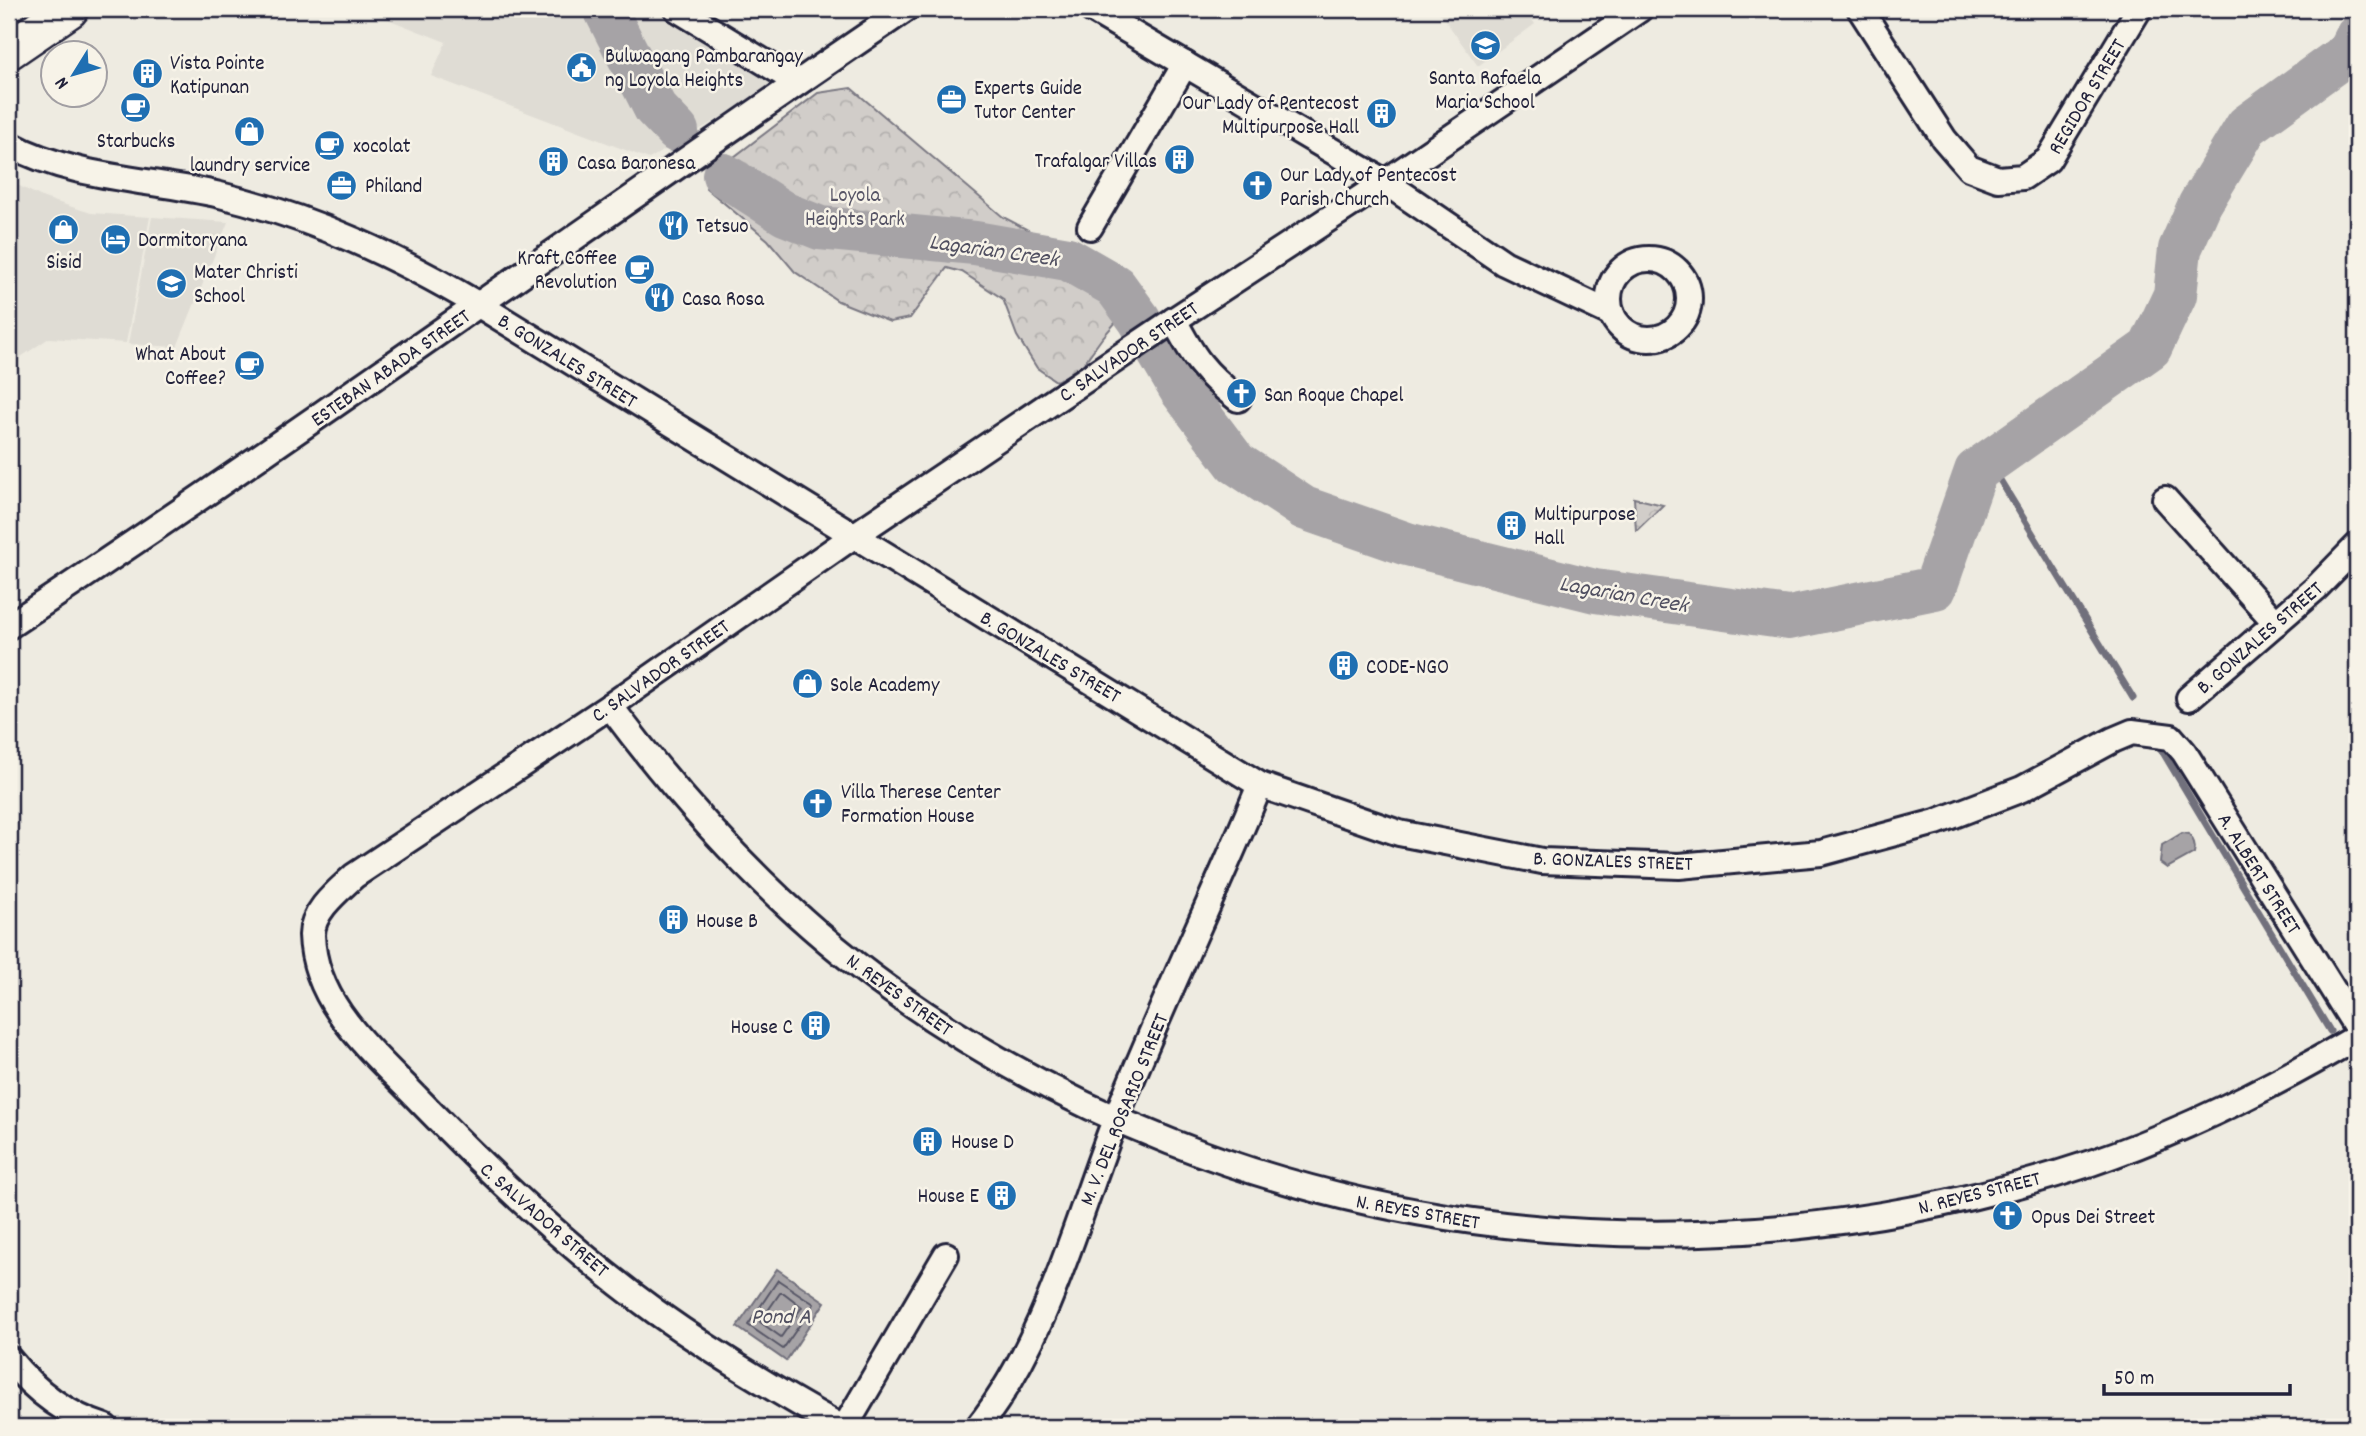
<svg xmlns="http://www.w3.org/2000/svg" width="2366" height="1436" font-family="Dekko,sans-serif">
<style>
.built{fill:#dfdcd4}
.forest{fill:url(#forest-crowns);stroke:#7a7882;stroke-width:2}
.water{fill:#a6a3a6;stroke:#716f7b;stroke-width:2}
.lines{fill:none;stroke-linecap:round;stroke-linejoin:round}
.shore{stroke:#575666;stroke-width:2}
.stream{stroke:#716f7b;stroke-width:7}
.river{stroke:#a6a3a6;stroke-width:44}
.street-casing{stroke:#22223b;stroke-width:30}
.primary-casing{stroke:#22223b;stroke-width:42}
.street{stroke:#f7f3e8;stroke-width:24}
.primary{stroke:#f7f3e8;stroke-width:37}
.labels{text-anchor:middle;stroke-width:5;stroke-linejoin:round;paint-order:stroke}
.poi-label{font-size:21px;fill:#22223b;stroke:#f7f3e8;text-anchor:start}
.street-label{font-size:21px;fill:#22223b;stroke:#f7f3e8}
.park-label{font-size:21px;fill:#575566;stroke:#f7f3e8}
.water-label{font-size:23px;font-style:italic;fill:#504f60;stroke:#f7f3e8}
</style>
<defs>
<pattern id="forest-crowns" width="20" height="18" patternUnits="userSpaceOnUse" patternTransform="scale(1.75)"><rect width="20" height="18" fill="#d1cdc9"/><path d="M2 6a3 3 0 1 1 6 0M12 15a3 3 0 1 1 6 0" fill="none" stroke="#b3b0ae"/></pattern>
</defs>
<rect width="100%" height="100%" fill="#eeebe1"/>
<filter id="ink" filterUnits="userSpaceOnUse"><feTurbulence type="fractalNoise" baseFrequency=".0143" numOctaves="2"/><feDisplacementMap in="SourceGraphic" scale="14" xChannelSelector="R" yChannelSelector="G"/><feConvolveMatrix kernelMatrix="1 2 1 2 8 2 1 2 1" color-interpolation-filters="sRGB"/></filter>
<g filter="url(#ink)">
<g class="built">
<path d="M 362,9 L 668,9 L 783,81 L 649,159 L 431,76 L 446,42 Z"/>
<path d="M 1437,9 L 1524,9 L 1535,24 L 1478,66 Z"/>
<path d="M 9,181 L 44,198 L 91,213 L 150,217 L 126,343 L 49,338 L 9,365 Z"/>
<path d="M 152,217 L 228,222 L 177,347 L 128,344 Z"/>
</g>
<g class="forest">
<path d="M 851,88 L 1003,217 L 1144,290 L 1102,338 L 1079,370 L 1056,381 L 1037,368 L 1017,336 L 1003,299 L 962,272 L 947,268 L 910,318 L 890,322 L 838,301 L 795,272 L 768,240 L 706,188 L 713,173 L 818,93 Z"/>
<path d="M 1634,498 L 1663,505 L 1636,531 Z"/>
</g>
<g class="water">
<path d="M 2182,833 L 2189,834 C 2194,841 2196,845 2194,853 L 2167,868 L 2160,863 L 2162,845 Z"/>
<path d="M 777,1269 L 825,1302 L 786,1361 L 737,1327 Z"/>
</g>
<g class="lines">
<g class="shore">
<path d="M 778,1280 L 814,1304 L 783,1349 L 748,1325 Z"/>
<path d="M 780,1293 L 784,1293 L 802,1307 L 781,1337 L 760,1322 Z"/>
</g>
<g class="stream">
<path d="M 1989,462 L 2133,698"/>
<path d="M 2158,744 L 2330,1031"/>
</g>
<g class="river">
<path d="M 605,9 L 655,108 L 677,131"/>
<path d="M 724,175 L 785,214 L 820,228 L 975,243 L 1068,259 L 1115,286 L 1139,319 L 1181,390 L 1236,463 L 1304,508 L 1407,544 L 1595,591 L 1789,618 L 1935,588 L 1976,471 L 2150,348 L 2175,295 L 2180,249 L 2200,204 L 2247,126 L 2349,52 L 2357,36"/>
</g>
<defs>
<g id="street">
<path d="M 677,9 L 797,82"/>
<path d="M 1091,9 L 1385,182 L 1504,263 L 1612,314"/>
<path d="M 1860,9 L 1944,139 L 1969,168 L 1998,179 L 2023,177 L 2048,160 L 2139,9"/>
<path d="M 9,144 C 73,179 151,179 220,195 C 315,218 396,256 479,305 L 1260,785 L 1399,833 L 1542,861 L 1679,866 L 1821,853 L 1936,822 L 2022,789 L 2113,740 L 2132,732 L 2171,737 L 2184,752 L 2357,1028"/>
<path d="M 1090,227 L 1185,64"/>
<circle cx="1649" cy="299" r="40"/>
<path d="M 1174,320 C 1193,357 1204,373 1238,399"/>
<path d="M 2165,499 L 2276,623"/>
<path d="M 9,626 C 312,426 606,212 906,9"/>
<path d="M 2189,698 L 2315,589 L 2357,546"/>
<path d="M 610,706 C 690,813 782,913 892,991 C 1242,1239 1685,1298 2091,1163 C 2185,1131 2272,1087 2357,1037"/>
<path d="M 9,1359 C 34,1390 66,1415 105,1427"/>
<path d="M 841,1427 C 778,1392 715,1354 656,1312 C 570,1250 493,1176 419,1100 C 374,1053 314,1005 312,935 C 312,911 338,891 354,876 L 610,706 L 855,535 L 1174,320 L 1385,182 L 1640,9"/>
<path d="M 845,1427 L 946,1255"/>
<path d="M 978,1427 C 1046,1341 1075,1224 1114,1123 C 1159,1009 1213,899 1260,785"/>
</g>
<path id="primary" d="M 9,50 L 69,9"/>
</defs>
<use href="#street" class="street-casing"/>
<use href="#primary" class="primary-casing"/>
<use href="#street" class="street"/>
<use href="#primary" class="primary"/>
</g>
</g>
<defs>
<symbol id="school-disc" viewBox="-11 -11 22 22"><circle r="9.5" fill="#1f6fb2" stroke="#f7f3e8"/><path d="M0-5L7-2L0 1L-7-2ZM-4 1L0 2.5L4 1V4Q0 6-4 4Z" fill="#fff"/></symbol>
<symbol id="civic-disc" viewBox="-11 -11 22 22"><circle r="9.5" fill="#1f6fb2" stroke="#f7f3e8"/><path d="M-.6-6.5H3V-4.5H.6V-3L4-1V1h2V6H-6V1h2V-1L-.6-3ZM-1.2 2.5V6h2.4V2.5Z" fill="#fff"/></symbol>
<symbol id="building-disc" viewBox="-11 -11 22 22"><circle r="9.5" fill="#1f6fb2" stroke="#f7f3e8"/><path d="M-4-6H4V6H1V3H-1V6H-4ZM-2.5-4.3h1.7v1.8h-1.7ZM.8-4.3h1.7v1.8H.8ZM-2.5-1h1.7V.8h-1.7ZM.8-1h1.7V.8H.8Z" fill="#fff"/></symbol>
<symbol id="office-disc" viewBox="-11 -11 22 22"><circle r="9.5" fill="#1f6fb2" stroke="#f7f3e8"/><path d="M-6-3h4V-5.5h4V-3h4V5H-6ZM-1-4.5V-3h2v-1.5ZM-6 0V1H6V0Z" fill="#fff"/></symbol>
<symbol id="cafe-disc" viewBox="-11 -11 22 22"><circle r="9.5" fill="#1f6fb2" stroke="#f7f3e8"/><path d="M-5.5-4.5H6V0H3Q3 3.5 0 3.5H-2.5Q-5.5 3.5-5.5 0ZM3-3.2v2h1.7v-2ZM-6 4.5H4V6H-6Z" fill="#fff"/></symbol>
<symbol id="shop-disc" viewBox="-11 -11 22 22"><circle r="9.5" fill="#1f6fb2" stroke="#f7f3e8"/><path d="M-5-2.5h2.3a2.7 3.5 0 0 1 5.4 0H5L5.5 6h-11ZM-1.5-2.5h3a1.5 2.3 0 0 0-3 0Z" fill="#fff"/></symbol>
<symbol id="church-disc" viewBox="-11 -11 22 22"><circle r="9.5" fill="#1f6fb2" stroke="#f7f3e8"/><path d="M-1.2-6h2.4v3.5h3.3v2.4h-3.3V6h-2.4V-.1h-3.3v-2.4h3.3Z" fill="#fff"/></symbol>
<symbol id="restaurant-disc" viewBox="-11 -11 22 22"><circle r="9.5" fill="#1f6fb2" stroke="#f7f3e8"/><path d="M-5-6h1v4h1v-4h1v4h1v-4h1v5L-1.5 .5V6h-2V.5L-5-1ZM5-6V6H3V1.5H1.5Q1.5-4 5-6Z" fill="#fff"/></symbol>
<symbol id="hotel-disc" viewBox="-11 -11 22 22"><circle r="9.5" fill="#1f6fb2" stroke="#f7f3e8"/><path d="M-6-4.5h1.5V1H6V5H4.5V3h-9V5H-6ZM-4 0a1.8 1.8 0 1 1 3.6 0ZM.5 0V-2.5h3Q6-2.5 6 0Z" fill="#fff"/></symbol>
</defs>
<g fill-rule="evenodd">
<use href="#school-disc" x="1468" y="28" width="35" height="35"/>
<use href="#civic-disc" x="564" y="50" width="35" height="35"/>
<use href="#building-disc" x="130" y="56" width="35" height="35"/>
<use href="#office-disc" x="934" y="82" width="35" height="35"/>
<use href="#cafe-disc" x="118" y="90" width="35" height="35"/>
<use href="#building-disc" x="1364" y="96" width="35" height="35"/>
<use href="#shop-disc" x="232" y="114" width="35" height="35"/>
<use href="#cafe-disc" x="312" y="128" width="35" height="35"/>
<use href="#building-disc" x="1162" y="142" width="35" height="35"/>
<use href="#building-disc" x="536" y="144" width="35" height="35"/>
<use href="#office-disc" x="324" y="168" width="35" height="35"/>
<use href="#church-disc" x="1240" y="168" width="35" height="35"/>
<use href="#restaurant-disc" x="656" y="208" width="35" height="35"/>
<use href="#shop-disc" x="46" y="212" width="35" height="35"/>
<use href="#hotel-disc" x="98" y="222" width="35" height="35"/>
<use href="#cafe-disc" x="622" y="252" width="35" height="35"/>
<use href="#school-disc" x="154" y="266" width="35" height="35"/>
<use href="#restaurant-disc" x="642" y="280" width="35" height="35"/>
<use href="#cafe-disc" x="232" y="348" width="35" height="35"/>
<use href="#church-disc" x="1224" y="376" width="35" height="35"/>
<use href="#building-disc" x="1494" y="508" width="35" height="35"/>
<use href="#building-disc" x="1326" y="648" width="35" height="35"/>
<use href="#shop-disc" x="790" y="666" width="35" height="35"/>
<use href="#church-disc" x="800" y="786" width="35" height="35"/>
<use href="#building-disc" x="656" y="902" width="35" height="35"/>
<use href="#building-disc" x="798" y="1008" width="35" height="35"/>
<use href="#building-disc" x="910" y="1124" width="35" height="35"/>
<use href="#building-disc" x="984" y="1178" width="35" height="35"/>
<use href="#church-disc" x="1990" y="1198" width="35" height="35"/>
</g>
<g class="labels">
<g class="poi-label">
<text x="605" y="62">Bulwagang Pambarangay<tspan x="605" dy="24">ng Loyola Heights</tspan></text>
<text x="170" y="69">Vista Pointe<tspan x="170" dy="24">Katipunan</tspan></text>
<text x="1485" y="84" text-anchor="middle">Santa Rafaela<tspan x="1485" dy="24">Maria School</tspan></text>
<text x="974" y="94">Experts Guide<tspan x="974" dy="24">Tutor Center</tspan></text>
<text x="1359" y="109" text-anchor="end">Our Lady of Pentecost<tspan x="1359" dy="24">Multipurpose Hall</tspan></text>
<text x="136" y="147" text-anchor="middle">Starbucks</text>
<text x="353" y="152">xocolat</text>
<text x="1157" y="167" text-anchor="end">Trafalgar Villas</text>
<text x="577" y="169">Casa Baronesa</text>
<text x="250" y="171" text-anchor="middle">laundry service</text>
<text x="1280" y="181">Our Lady of Pentecost<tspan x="1280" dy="24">Parish Church</tspan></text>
<text x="365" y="192">Philand</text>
<text x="696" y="232">Tetsuo</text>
<text x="138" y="246">Dormitoryana</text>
<text x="617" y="264" text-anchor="end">Kraft Coffee<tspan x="617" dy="24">Revolution</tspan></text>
<text x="64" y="268" text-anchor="middle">Sisid</text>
<text x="194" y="278">Mater Christi<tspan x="194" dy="24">School</tspan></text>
<text x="682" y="305">Casa Rosa</text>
<text x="226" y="360" text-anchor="end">What About<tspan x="226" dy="24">Coffee?</tspan></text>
<text x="1264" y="401">San Roque Chapel</text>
<text x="1534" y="520">Multipurpose<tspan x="1534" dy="24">Hall</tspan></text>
<text x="1366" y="673">CODE-NGO</text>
<text x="830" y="691">Sole Academy</text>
<text x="841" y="798">Villa Therese Center<tspan x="841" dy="24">Formation House</tspan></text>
<text x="696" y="927">House B</text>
<text x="793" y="1033" text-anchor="end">House C</text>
<text x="951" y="1148">House D</text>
<text x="979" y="1202" text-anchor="end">House E</text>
<text x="2031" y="1223">Opus Dei Street</text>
</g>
<g class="street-label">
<text transform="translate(2086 96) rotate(-59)" y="7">REGIDOR STREET</text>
<text transform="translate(1128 351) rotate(-34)" y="7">C. SALVADOR STREET</text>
<text transform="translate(568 360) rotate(32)" y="7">B. GONZALES STREET</text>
<text transform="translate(390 367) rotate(-35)" y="7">ESTEBAN ABADA STREET</text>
<text transform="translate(2259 637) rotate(-41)" y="7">B. GONZALES STREET</text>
<text transform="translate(1051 656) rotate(31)" y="7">B. GONZALES STREET</text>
<text transform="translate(660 670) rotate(-35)" y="7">C. SALVADOR STREET</text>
<text transform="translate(1613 860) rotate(2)" y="7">B. GONZALES STREET</text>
<text transform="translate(2260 873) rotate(58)" y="7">A. ALBERT STREET</text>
<text transform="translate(900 994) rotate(36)" y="7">N. REYES STREET</text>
<text transform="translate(1123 1109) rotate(-68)" y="7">M. V. DEL ROSARIO STREET</text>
<text transform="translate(1979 1192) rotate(-14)" y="7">N. REYES STREET</text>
<text transform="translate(1418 1211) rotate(10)" y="7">N. REYES STREET</text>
<text transform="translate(545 1219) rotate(41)" y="7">C. SALVADOR STREET</text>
</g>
<g class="park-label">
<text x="855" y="201">Loyola<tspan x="855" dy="24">Heights Park</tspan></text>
</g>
<g class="water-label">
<text transform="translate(994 249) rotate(8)" y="8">Lagarian Creek</text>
<text transform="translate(1624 593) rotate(10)" y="8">Lagarian Creek</text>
<text x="781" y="1323">Pond A</text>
</g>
</g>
<rect width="2366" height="1436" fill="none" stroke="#f7f3e8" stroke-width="35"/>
<rect x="18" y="18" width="2331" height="1401" fill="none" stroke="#22223b" stroke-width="2.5" filter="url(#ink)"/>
<g transform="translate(74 74) rotate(233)"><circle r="33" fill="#f7f3e8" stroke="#a29fa3" stroke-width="2"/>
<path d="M0-5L12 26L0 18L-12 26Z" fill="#1f6fb2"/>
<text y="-10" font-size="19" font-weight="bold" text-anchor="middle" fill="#22223b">N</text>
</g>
<path d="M2104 1384v10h186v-10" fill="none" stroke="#22223b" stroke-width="3.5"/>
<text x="2114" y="1384" font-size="21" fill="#22223b" stroke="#f7f3e8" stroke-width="5" paint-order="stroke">50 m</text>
</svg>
